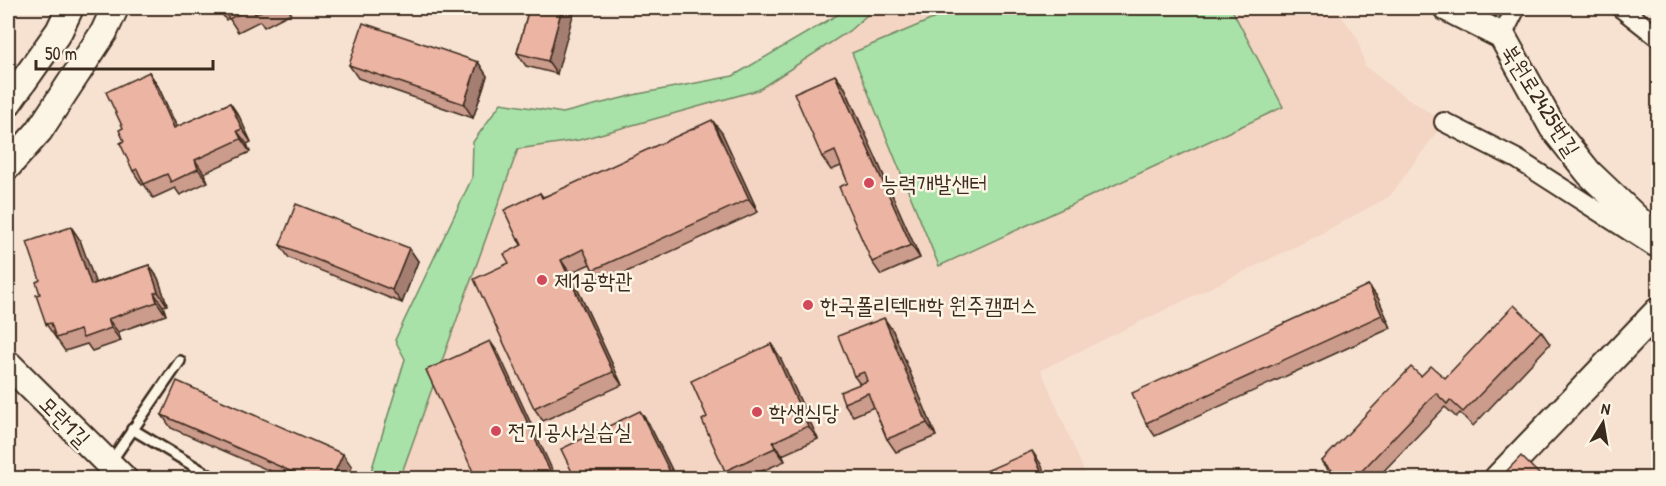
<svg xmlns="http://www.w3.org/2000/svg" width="1666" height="486" font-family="'Patrick Hand','Poor Story',sans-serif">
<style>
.built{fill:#f4d4c3}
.green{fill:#a8e2a8;stroke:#728663;stroke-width:1.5}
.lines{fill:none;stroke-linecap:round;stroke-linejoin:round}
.lane-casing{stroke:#3b2a1e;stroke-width:14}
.street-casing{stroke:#3b2a1e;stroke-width:22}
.secondary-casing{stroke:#3b2a1e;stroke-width:30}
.lane{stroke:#fcf5e5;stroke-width:9}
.street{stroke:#fcf5e5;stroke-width:18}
.secondary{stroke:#fcf5e5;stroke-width:26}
.wall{fill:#cb9b8c;stroke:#3b2a1e;stroke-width:1.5}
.shaded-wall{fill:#a57e72;stroke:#3b2a1e;stroke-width:1.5}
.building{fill:#ecb4a3;stroke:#3b2a1e;stroke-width:1.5}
.poi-dot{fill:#d1495b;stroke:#fcf5e5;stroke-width:2}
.labels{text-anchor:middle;stroke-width:5;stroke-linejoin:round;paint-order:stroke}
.street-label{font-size:22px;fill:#3b2a1e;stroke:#fcf5e5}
.poi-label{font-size:22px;fill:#3b2a1e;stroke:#fcf5e5;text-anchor:start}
</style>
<rect width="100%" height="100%" fill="#f7e2d1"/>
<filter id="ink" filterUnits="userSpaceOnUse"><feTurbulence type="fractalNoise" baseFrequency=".0167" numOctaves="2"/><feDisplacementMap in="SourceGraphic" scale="12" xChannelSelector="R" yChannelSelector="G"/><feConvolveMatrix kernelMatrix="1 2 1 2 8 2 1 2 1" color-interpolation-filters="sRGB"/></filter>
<g filter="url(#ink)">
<path class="built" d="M 873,8 L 1335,8 L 1358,39 L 1365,66 L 1395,90 L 1444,122 L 1390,196 L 1311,239 L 1041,370 L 1087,478 L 383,478 L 503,116 L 589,120 L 740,91 Z"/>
<g class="green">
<path d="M 849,8 L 875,8 L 849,31 L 758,90 L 579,140 L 518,149 L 400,478 L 369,478 L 405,359 L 395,340 L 472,178 L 473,142 L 501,103 L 563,113 L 638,94 L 733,76 Z"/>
<path d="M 959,8 L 1231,8 L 1283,107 L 939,266 L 852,53 Z"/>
</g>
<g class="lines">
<defs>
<g id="lane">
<path d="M 1472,12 L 1508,8"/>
<path d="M 132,429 L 214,478"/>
<path d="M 110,463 L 180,361"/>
</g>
<g id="street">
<path d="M 1621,8 L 1658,37"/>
<path d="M 1502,36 L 1516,8"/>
<path d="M 1444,122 L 1517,159 L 1654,247"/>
</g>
<g id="secondary">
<path d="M 1447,8 L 1502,36 L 1553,128 L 1589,173 L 1658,239"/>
<path d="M 8,103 L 59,31 L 70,8"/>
<path d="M 8,166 L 39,131 L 104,32 L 115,8"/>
<path d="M 8,364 L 123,478"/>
<path d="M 1498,478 L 1658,311"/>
</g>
</defs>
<use href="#lane" class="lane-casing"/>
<use href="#street" class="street-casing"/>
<use href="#secondary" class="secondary-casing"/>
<use href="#lane" class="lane"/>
<use href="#street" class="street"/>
<use href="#secondary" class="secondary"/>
</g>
<g class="wall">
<path d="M 218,8 L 288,8 L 291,13 L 264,27 L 260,21 L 238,32 L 229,18 L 226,20 Z"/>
<path d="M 529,8 L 557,74 L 526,66 L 517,53 Z"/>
<path d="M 478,62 L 487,76 L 473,118 L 358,78 L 349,65 Z"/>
<path d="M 149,72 L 158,86 L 177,127 L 230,103 L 239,116 L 251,142 L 247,144 L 250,152 L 204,173 L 208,182 L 180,195 L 175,188 L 153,198 L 144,184 L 142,185 L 133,171 L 123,128 Z"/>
<path d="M 845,88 L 920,258 L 881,275 L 872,262 L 848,183 L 841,166 L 831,170 L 822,157 Z"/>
<path d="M 722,133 L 758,212 L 602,283 L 593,270 L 590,264 L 570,273 L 622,385 L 543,421 L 534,408 L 509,263 L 522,246 L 518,240 L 540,193 L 543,197 Z"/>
<path d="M 71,227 L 80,240 L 95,283 L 149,265 L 158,278 L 167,305 L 163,306 L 166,315 L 118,332 L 121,341 L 92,351 L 87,344 L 65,351 L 46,324 L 40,294 L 40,280 Z"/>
<path d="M 280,245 L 409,248 L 418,261 L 402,303 L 289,258 Z"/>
<path d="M 1368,285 L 1378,298 L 1391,328 L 1155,436 L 1146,423 Z"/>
<path d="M 893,331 L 936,436 L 896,452 L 887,439 L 874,407 L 853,416 L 844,403 L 860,384 L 854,376 Z"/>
<path d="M 1541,331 L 1550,344 L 1473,426 L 1460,413 L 1456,417 L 1445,407 L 1377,478 L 1326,478 L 1331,473 L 1322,461 L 1421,376 L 1445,378 Z"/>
<path d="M 771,344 L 780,357 L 818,439 L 782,455 L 785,461 L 746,478 L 731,478 L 725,471 L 707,417 Z"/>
<path d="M 162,415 L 352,467 L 347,478 L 286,478 L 171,428 Z"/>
<path d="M 649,424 L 676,478 L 575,478 Z"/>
</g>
<g class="shaded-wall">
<path d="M 562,8 L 575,8 L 557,74 L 548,61 Z"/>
<path d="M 478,62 L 487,76 L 473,118 L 464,104 Z"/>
<path d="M 149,72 L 158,86 L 183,141 L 174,128 Z"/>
<path d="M 835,75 L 845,88 L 920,258 L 911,245 Z"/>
<path d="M 230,103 L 239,116 L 251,142 L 242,129 Z"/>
<path d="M 712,120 L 722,133 L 758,212 L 749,199 Z"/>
<path d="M 237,131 L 247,144 L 250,152 L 241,139 Z"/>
<path d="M 195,160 L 204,173 L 208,182 L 198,169 Z"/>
<path d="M 71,227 L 80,240 L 101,298 L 91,285 Z"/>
<path d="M 409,248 L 418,261 L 402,303 L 392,290 Z"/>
<path d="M 561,260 L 570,273 L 622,385 L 613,372 Z"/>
<path d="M 149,265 L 158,278 L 167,305 L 158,292 Z"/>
<path d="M 1368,285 L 1378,298 L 1391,328 L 1382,315 Z"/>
<path d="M 154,293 L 163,306 L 166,315 L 157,302 Z"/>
<path d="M 884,318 L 893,331 L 936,436 L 927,423 Z"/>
<path d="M 108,319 L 118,332 L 121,341 L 111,328 Z"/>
<path d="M 490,341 L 499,354 L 556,478 L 553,478 Z"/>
<path d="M 771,344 L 780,357 L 818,439 L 808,426 Z"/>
<path d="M 640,411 L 649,424 L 676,478 L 674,478 L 671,474 Z"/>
<path d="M 773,442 L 782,455 L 785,461 L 775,448 Z"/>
<path d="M 1032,451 L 1041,464 L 1047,478 L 1044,478 Z"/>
<path d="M 343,454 L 352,467 L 347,478 L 332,478 Z"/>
</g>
<g class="building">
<path d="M 223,8 L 250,8 L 229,19 Z"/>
<path d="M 252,8 L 268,8 L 255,14 Z"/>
<path d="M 529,8 L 562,8 L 548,61 L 517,53 Z"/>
<path d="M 363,23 L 478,62 L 464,104 L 349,65 Z"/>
<path d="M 149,72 L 174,128 L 230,103 L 242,129 L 237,131 L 241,139 L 195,160 L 198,169 L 171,182 L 167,174 L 144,184 L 137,169 L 133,171 L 120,143 L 124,141 L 119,130 L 123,128 L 106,92 Z"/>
<path d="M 835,75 L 911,245 L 872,262 L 839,187 L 848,183 L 835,151 L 822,157 L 794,93 Z"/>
<path d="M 712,120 L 749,199 L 593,270 L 583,249 L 561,260 L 613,372 L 534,408 L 474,279 L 509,263 L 504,254 L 522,245 L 519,239 L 518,240 L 504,210 L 540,193 L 542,198 Z"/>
<path d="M 296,204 L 409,248 L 392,290 L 280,245 Z"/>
<path d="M 71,227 L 91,285 L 149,265 L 158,292 L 154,293 L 157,302 L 108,319 L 111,328 L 83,338 L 80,330 L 56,338 L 51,323 L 46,324 L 36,295 L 40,294 L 36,282 L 40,280 L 27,242 Z"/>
<path d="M 1368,285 L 1382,315 L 1146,423 L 1132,393 Z"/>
<path d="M 1514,305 L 1541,331 L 1463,412 L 1450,400 L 1447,404 L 1436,393 L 1355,478 L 1326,478 L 1333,471 L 1322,461 L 1411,367 L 1421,376 L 1431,366 L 1445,378 Z"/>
<path d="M 884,318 L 927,423 L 887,439 L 868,393 L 844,403 L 840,392 L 867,381 L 864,372 L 854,376 L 838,336 Z"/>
<path d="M 490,341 L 553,478 L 476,478 L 426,370 Z"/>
<path d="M 771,344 L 808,426 L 773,442 L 775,448 L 725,471 L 702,420 L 707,417 L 691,381 Z"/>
<path d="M 177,381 L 343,454 L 332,478 L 306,478 L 162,415 Z"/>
<path d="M 640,411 L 671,474 L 661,478 L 575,478 L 561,449 Z"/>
<path d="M 1032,451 L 1044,478 L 970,478 Z"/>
<path d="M 1521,456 L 1542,477 L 1540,478 L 1500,478 Z"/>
<path d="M 800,472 L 803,478 L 788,478 Z"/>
</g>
</g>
<g class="poi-dot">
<circle cx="869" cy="183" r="6"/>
<circle cx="542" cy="280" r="6"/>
<circle cx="808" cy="305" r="6"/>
<circle cx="757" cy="412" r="6"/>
<circle cx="496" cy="431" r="6"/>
</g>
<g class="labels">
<g class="street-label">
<text transform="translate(1541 100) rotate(58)" y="8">북원로2425번길</text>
<text transform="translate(65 421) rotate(45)" y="8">모란1길</text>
</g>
<g class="poi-label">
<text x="881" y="191">능력개발샌터</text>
<text x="554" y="288">제1공학관</text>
<text x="820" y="313">한국폴리텍대학 원주캠퍼스</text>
<text x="769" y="420">학생식당</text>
<text x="508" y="439">전기공사실습실</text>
</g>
</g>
<rect width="1666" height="486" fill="none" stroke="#fcf5e5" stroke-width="30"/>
<rect x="15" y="15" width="1636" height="456" fill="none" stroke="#3b2a1e" stroke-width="2" filter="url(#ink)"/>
<g transform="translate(1603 423) rotate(11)" stroke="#fcf5e5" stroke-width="4.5" paint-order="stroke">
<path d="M0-4.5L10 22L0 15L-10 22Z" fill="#3b2a1e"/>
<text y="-9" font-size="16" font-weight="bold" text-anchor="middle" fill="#3b2a1e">N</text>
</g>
<path d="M36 60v9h177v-9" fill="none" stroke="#3b2a1e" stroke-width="3"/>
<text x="45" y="60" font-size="18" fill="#3b2a1e" stroke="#fcf5e5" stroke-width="4.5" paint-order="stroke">50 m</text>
</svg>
